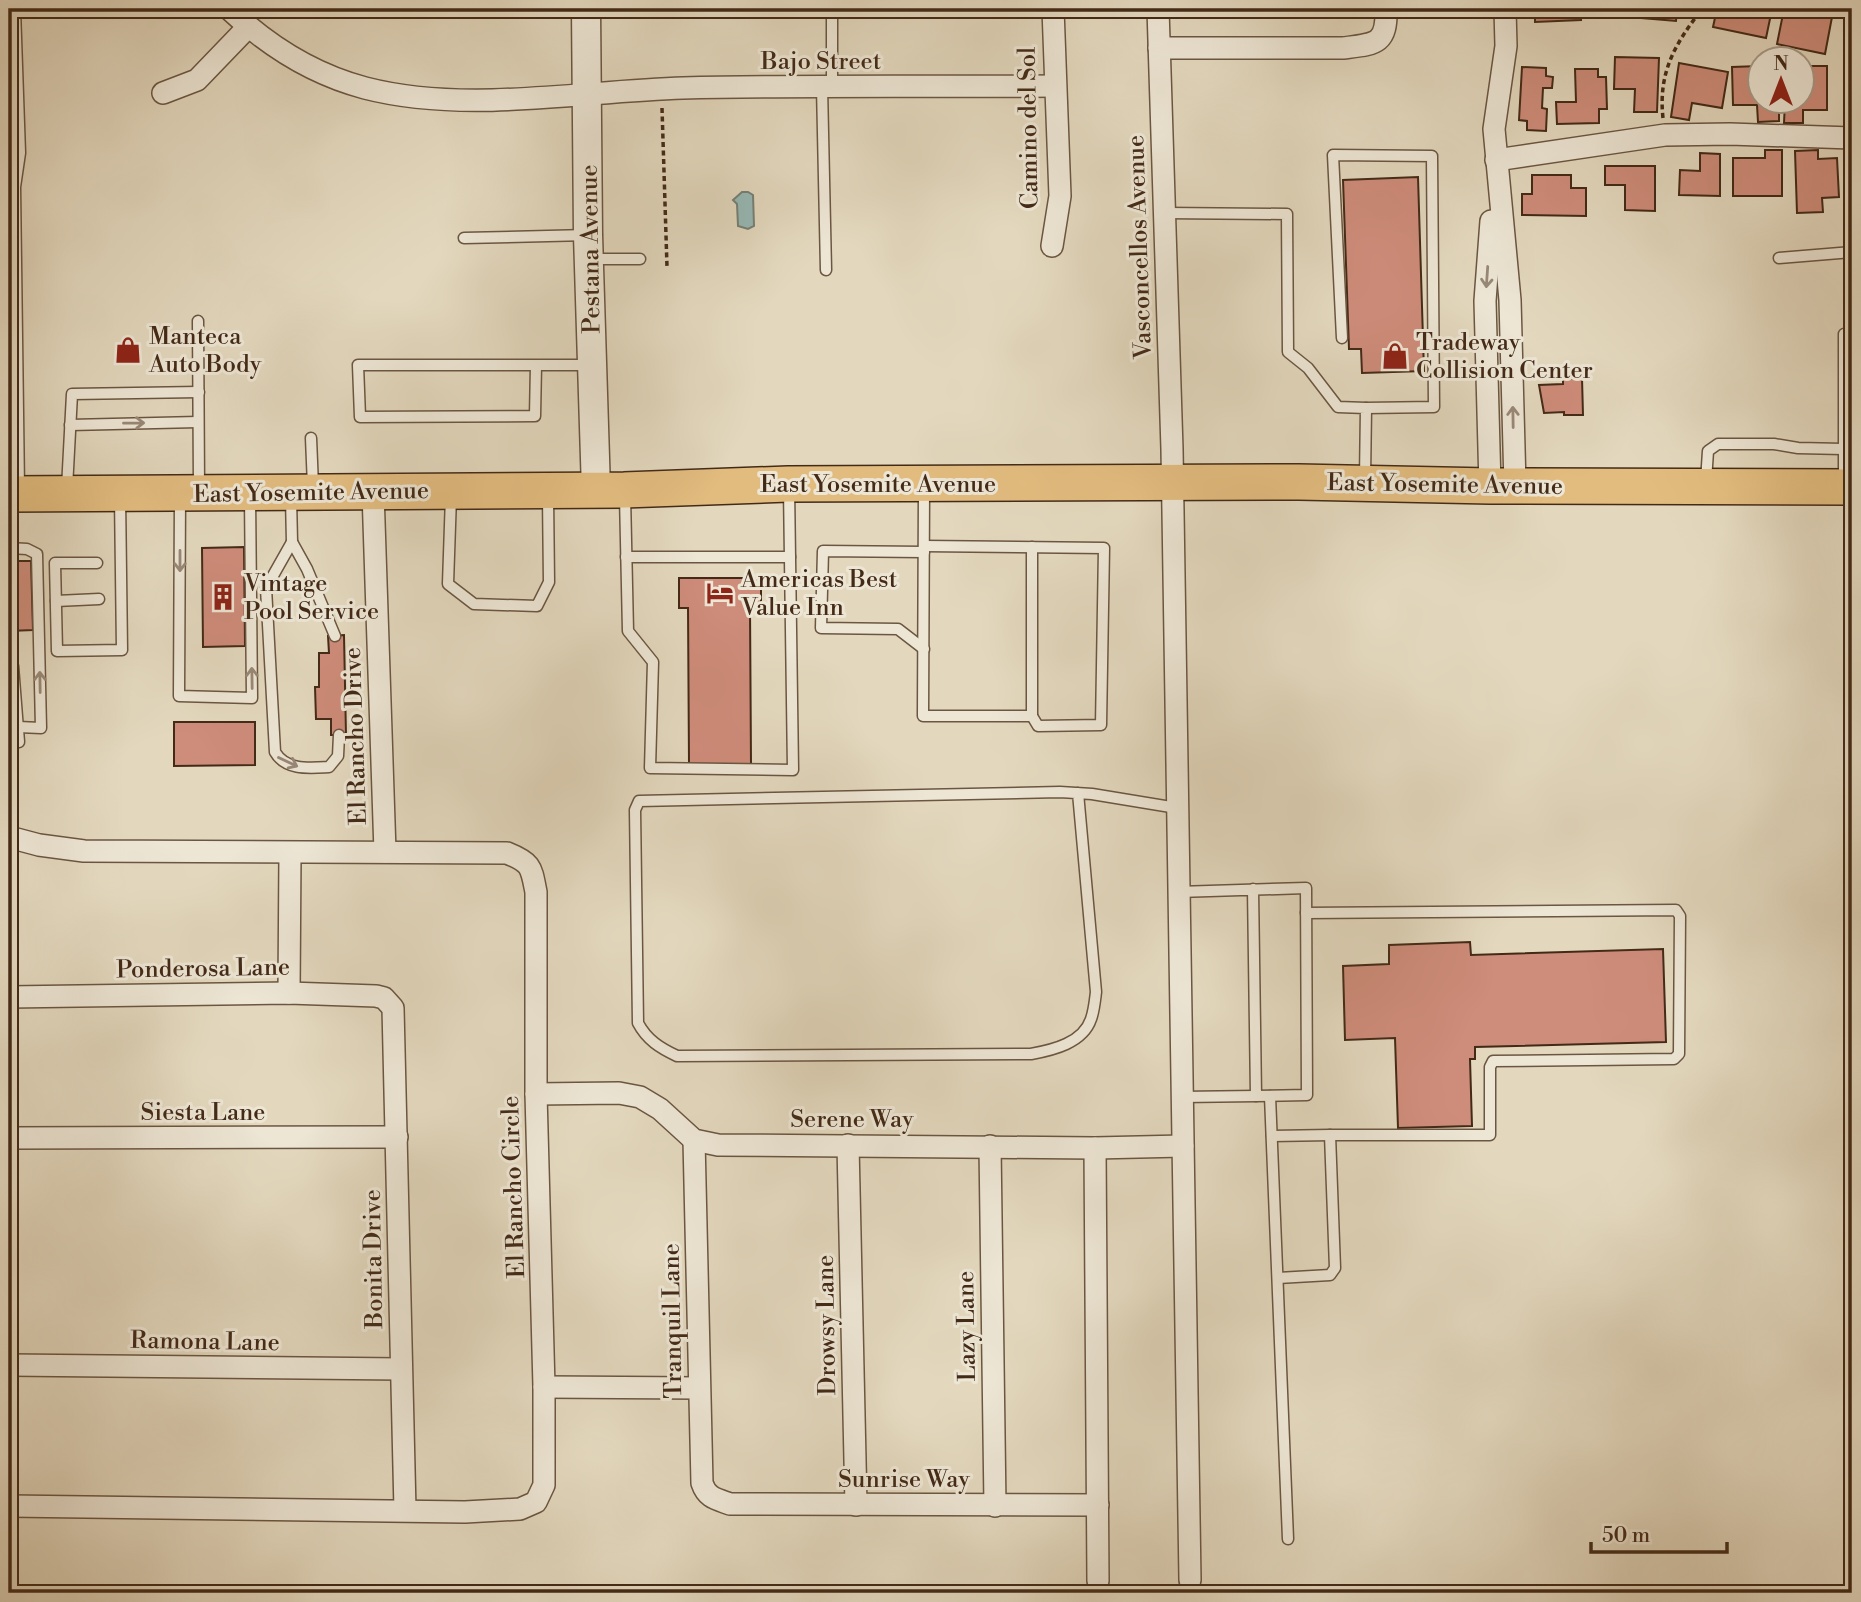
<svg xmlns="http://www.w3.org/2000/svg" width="1861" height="1602" font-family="'Libre Bodoni',serif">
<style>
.water{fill:#96b9b6;stroke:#758076;stroke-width:2}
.building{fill:#ce8c7a;stroke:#432a17;stroke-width:2}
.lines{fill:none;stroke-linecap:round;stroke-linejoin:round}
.service-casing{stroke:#6b5641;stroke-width:13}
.minor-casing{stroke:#6b5641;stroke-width:24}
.tertiary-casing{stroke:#6b5641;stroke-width:31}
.primary-casing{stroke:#432a17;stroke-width:38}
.path{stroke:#432a17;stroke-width:3.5;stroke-dasharray:5 3.5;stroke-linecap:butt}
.service{stroke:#ede6d5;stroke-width:10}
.minor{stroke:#ede6d5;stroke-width:21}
.tertiary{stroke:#ede6d5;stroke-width:28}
.primary{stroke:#e2bc7f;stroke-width:35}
.oneway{stroke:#988876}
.labels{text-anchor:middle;stroke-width:6;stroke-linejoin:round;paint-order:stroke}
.street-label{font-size:24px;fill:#432a17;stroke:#ede6d5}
.poi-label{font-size:24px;fill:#432a17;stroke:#ede6d5;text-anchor:start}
</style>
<rect width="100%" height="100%" fill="#e3d8be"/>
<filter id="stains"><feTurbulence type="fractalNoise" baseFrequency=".00286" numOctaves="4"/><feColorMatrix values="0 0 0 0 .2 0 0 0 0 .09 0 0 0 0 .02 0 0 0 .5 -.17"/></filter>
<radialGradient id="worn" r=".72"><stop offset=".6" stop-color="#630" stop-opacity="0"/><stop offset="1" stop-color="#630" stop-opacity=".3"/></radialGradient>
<path class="water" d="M 742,192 L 748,192 L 753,195 L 754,226 L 748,229 L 738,226 L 737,204 L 733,200 Z"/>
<g class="building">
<path d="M 1535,9 L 1580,9 L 1581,20 L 1535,22 Z"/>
<rect x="1587" y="9" width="44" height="7"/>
<path d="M 1643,9 L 1677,9 L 1676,21 L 1642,18 Z"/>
<path d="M 1717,9 L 1744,9 L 1771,14 L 1766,38 L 1713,27 Z"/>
<path d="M 1784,9 L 1805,9 L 1805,12 L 1832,17 L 1825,54 L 1777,44 Z"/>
<path d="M 9,38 L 13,145 L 9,145 Z"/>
<path d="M 1615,57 L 1659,58 L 1657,112 L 1634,112 L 1635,89 L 1614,89 Z"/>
<path d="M 1679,63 L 1728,72 L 1722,108 L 1692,103 L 1689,120 L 1671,117 Z"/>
<path d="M 1759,66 L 1759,102 L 1779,102 L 1779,121 L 1758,122 L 1757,105 L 1733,105 L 1732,67 Z"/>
<path d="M 1803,66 L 1827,66 L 1827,110 L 1803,110 L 1803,123 L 1784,123 L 1785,102 L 1801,102 Z"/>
<path d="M 1522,67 L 1546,68 L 1546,76 L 1553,77 L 1552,88 L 1543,88 L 1542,108 L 1547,109 L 1546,131 L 1527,130 L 1527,121 L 1519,120 Z"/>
<path d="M 1575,69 L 1598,69 L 1598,77 L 1606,77 L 1607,109 L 1599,109 L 1599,123 L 1557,124 L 1556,102 L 1576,102 Z"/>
<path d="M 1765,150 L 1782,150 L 1782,196 L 1733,196 L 1733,158 L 1765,158 Z"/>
<path d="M 1818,150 L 1818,159 L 1837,158 L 1839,197 L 1822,198 L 1823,212 L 1797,213 L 1795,151 Z"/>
<path d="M 1700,153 L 1720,154 L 1720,196 L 1679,195 L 1680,170 L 1700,171 Z"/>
<path d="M 1605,166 L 1655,166 L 1655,211 L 1625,210 L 1625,185 L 1605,185 Z"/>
<path d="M 1532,175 L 1571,175 L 1571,188 L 1586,188 L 1586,216 L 1522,215 L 1522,194 L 1532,194 Z"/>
<path d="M 1418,177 L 1424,371 L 1362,373 L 1361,349 L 1349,349 L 1343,180 Z"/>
<path d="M 1582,378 L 1583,415 L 1564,415 L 1564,412 L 1544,413 L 1539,385 L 1563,384 L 1563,379 Z"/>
<path d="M 244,547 L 245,646 L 203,647 L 202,548 Z"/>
<path d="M 9,561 L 31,561 L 33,630 L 9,631 Z"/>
<path d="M 679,578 L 761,578 L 761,608 L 750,608 L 751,764 L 689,764 L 688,608 L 679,608 Z"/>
<path d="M 344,635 L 346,735 L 331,735 L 331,719 L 316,719 L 315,687 L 319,687 L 319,653 L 329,653 L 328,636 Z"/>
<path d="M 174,722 L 255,722 L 255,765 L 174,766 Z"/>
<path d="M 1470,942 L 1471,955 L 1663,949 L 1666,1042 L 1475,1047 L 1475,1059 L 1470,1059 L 1472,1126 L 1398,1128 L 1395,1038 L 1345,1040 L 1343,966 L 1389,964 L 1389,945 Z"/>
</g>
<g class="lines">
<defs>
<g id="service">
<path d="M 15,9 L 20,153 L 15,187 L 19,488"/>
<path d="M 832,9 L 832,87"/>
<path d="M 822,87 L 826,270"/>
<path d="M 1165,213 L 1287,214 L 1288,352 L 1308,368 L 1338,407 L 1366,408 L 1365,478"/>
<path d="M 464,238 L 588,235"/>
<path d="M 1779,258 L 1852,252"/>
<path d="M 590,259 L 640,259"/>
<path d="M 198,321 L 199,487"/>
<path d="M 1342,338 L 1333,155 L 1432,156 L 1434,407 L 1366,408"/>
<path d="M 536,365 L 535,416 L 360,417 L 358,365 L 590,365"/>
<path d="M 70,425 L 198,422"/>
<path d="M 311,438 L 313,486"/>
<path d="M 1706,481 L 1708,451 L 1718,444 L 1774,444 L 1798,448 L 1843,449"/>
<path d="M 1844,484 L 1844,334"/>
<path d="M 67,488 L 72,394 L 199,392"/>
<path d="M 924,489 L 923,716 L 1032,716 L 1032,547"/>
<path d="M 180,496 L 179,696 L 252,698 L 250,497"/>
<path d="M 451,496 L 448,584 L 474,604 L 537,606 L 549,582 L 548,497"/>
<path d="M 625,496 L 628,631 L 653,662 L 650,768 L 793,770 L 789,488"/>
<path d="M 291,498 L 292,542"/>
<path d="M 924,546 L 1104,548 L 1101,725 L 1038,726 L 1032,716"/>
<path d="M 9,548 L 27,549 L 37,554 L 41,728 L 18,727"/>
<path d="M 626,557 L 790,557"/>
<path d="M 97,563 L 55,563 L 57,651 L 122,650 L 120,497"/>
<path d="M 56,601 L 99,599"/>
<path d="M 335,636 L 307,569 L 292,542 L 266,588 L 275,752 C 286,771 310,768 329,767 L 338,756 L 339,735"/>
<path d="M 924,649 L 898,629 L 821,628 L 823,551 L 924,552"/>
<path d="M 9,666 L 13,666 L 19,742 L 9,737"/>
<path d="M 1078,793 L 1096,992 C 1095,1000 1094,1011 1091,1019 C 1083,1043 1053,1050 1031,1054 L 677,1056 C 660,1048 647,1040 638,1023 L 635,810 L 639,801 L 1060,792 L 1092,794 L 1177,808"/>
<path d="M 1178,892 L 1306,888 L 1307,1095 L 1256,1096 L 1253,889"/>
<path d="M 1270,1096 L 1288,1539"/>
<path d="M 1182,1097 L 1256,1096"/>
<path d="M 1272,1136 L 1330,1135"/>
<path d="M 1278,1278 L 1330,1275 L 1335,1268 L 1330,1135 L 1490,1135 L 1490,1067 L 1493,1061 L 1674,1059 L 1679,1054 L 1680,916 L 1676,910 L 1306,913"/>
</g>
<g id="minor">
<path d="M 229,9 C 268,46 312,74 365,88 C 466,114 580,91 683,88 C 807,85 931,87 1055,86"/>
<path d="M 1158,9 L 1172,449 L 1190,1580"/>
<path d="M 1505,9 L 1506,46 L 1494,129 L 1510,300 L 1515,485"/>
<path d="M 1159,48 L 1343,48 C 1375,44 1387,45 1386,9"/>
<path d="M 163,93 L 197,80 L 248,27"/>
<path d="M 1496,160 L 1665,135 L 1730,134 L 1852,138"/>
<path d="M 1052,246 L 1060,196 L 1053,9"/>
<path d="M 1490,486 L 1485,301 L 1491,221"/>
<path d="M 373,492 L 385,852"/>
<path d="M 9,837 L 39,845 L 84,851 L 507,853 C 532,863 531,867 536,892 L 536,1094 L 544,1387 L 544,1485 L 536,1502 L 520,1509 L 465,1512 L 9,1506"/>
<path d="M 289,993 L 290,853"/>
<path d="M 9,997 L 289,993 L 376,996 L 384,998 L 393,1008 L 405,1510"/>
<path d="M 536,1094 L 619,1093 L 640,1097 L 660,1109 L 694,1140 L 718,1145 L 1095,1148 L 1183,1146"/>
<path d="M 9,1138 L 397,1137"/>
<path d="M 694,1140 L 702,1483 C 707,1498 716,1499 730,1504 L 1098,1505"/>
<path d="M 848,1145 L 856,1505"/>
<path d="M 990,1146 L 995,1506"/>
<path d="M 1095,1148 L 1098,1581"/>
<path d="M 9,1365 L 401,1369"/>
<path d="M 544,1387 L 699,1388"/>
</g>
<path id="tertiary" d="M 586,9 L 588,235 L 596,490"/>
<path id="primary" d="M 9,494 L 624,490 L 788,484 L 1299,482 L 1490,486 L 1852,487"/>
</defs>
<use href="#service" class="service-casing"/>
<use href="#minor" class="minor-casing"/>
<use href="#tertiary" class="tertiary-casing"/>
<use href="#primary" class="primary-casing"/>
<g class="path">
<path d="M 662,108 L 667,267"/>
<path d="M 1663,118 C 1658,72 1675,44 1702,9"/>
</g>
<use href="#service" class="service"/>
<use href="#minor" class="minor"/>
<use href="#tertiary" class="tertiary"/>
<use href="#primary" class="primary"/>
</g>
<defs><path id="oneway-shaft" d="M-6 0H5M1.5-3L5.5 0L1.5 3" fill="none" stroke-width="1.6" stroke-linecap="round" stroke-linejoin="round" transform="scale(1.75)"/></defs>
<g class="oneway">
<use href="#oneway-shaft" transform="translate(1487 277) rotate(94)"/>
<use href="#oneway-shaft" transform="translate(1513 417) rotate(-91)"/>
<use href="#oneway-shaft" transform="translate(134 423) rotate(-1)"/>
<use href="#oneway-shaft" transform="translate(180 561) rotate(90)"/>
<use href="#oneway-shaft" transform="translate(252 678) rotate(-91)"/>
<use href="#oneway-shaft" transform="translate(40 682) rotate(-91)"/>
<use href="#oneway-shaft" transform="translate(288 762) rotate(25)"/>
</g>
<defs>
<symbol id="shop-bare" viewBox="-9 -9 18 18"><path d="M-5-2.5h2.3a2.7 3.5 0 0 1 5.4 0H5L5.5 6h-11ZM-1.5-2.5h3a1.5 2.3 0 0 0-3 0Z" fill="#8f2418" stroke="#ede6d5" stroke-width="2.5" paint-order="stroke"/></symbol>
<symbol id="hotel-bare" viewBox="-9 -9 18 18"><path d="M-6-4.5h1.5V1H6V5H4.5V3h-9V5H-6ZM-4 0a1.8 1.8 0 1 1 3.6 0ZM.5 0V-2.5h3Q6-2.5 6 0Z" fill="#8f2418" stroke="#ede6d5" stroke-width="2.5" paint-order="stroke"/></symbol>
<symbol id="building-bare" viewBox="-9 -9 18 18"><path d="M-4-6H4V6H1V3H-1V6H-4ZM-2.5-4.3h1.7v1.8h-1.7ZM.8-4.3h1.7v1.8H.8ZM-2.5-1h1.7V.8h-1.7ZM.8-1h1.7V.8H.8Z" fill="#8f2418" stroke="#ede6d5" stroke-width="2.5" paint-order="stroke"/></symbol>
</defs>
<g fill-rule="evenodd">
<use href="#shop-bare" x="109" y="331" width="38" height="38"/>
<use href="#shop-bare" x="1376" y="337" width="38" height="38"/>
<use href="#hotel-bare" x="701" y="574" width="38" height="38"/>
<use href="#building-bare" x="204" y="578" width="38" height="38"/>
</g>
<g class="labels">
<g class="street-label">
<text x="821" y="69">Bajo Street</text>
<text transform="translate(1028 128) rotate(-91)" y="8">Camino del Sol</text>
<text transform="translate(1139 247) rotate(-92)" y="8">Vasconcellos Avenue</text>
<text transform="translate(590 249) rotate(-91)" y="8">Pestana Avenue</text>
<text x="878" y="492">East Yosemite Avenue</text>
<text transform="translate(1445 484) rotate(1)" y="8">East Yosemite Avenue</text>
<text transform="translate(311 492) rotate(-1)" y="8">East Yosemite Avenue</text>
<text transform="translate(355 736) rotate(-92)" y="8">El Rancho Drive</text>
<text transform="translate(203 968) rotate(-1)" y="8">Ponderosa Lane</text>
<text x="203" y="1120">Siesta Lane</text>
<text x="852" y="1127">Serene Way</text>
<text transform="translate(513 1187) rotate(-92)" y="8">El Rancho Circle</text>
<text transform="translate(373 1259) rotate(-91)" y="8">Bonita Drive</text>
<text transform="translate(672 1321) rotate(-91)" y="8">Tranquil Lane</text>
<text transform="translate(826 1325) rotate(-91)" y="8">Drowsy Lane</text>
<text transform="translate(966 1326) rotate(-91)" y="8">Lazy Lane</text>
<text transform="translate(205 1341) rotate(1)" y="8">Ramona Lane</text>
<text x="904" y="1487">Sunrise Way</text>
</g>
<g class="poi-label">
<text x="149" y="344">Manteca<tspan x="149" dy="28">Auto Body</tspan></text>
<text x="1416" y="350">Tradeway<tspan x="1416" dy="28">Collision Center</tspan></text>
<text x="741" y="587">Americas Best<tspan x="741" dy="28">Value Inn</tspan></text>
<text x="244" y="591">Vintage<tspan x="244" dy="28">Pool Service</tspan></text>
</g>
</g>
<rect width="1861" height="1602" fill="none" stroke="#e3d8be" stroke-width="35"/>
<rect x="10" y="10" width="1840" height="1581" fill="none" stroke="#432a17" stroke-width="3.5"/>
<rect x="18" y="18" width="1826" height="1567" fill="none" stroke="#432a17" stroke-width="2"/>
<g transform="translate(1781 80)"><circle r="33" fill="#ede6d5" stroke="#a99b89" stroke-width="2"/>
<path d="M0-5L12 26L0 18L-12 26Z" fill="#8f2418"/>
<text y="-10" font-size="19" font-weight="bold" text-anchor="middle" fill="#432a17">N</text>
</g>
<path d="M1591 1542v10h136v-10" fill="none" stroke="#432a17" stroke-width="3.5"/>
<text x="1602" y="1542" font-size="21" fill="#432a17" stroke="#ede6d5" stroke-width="5" paint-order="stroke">50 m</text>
<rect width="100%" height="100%" filter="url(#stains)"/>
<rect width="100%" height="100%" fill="url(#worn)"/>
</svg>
